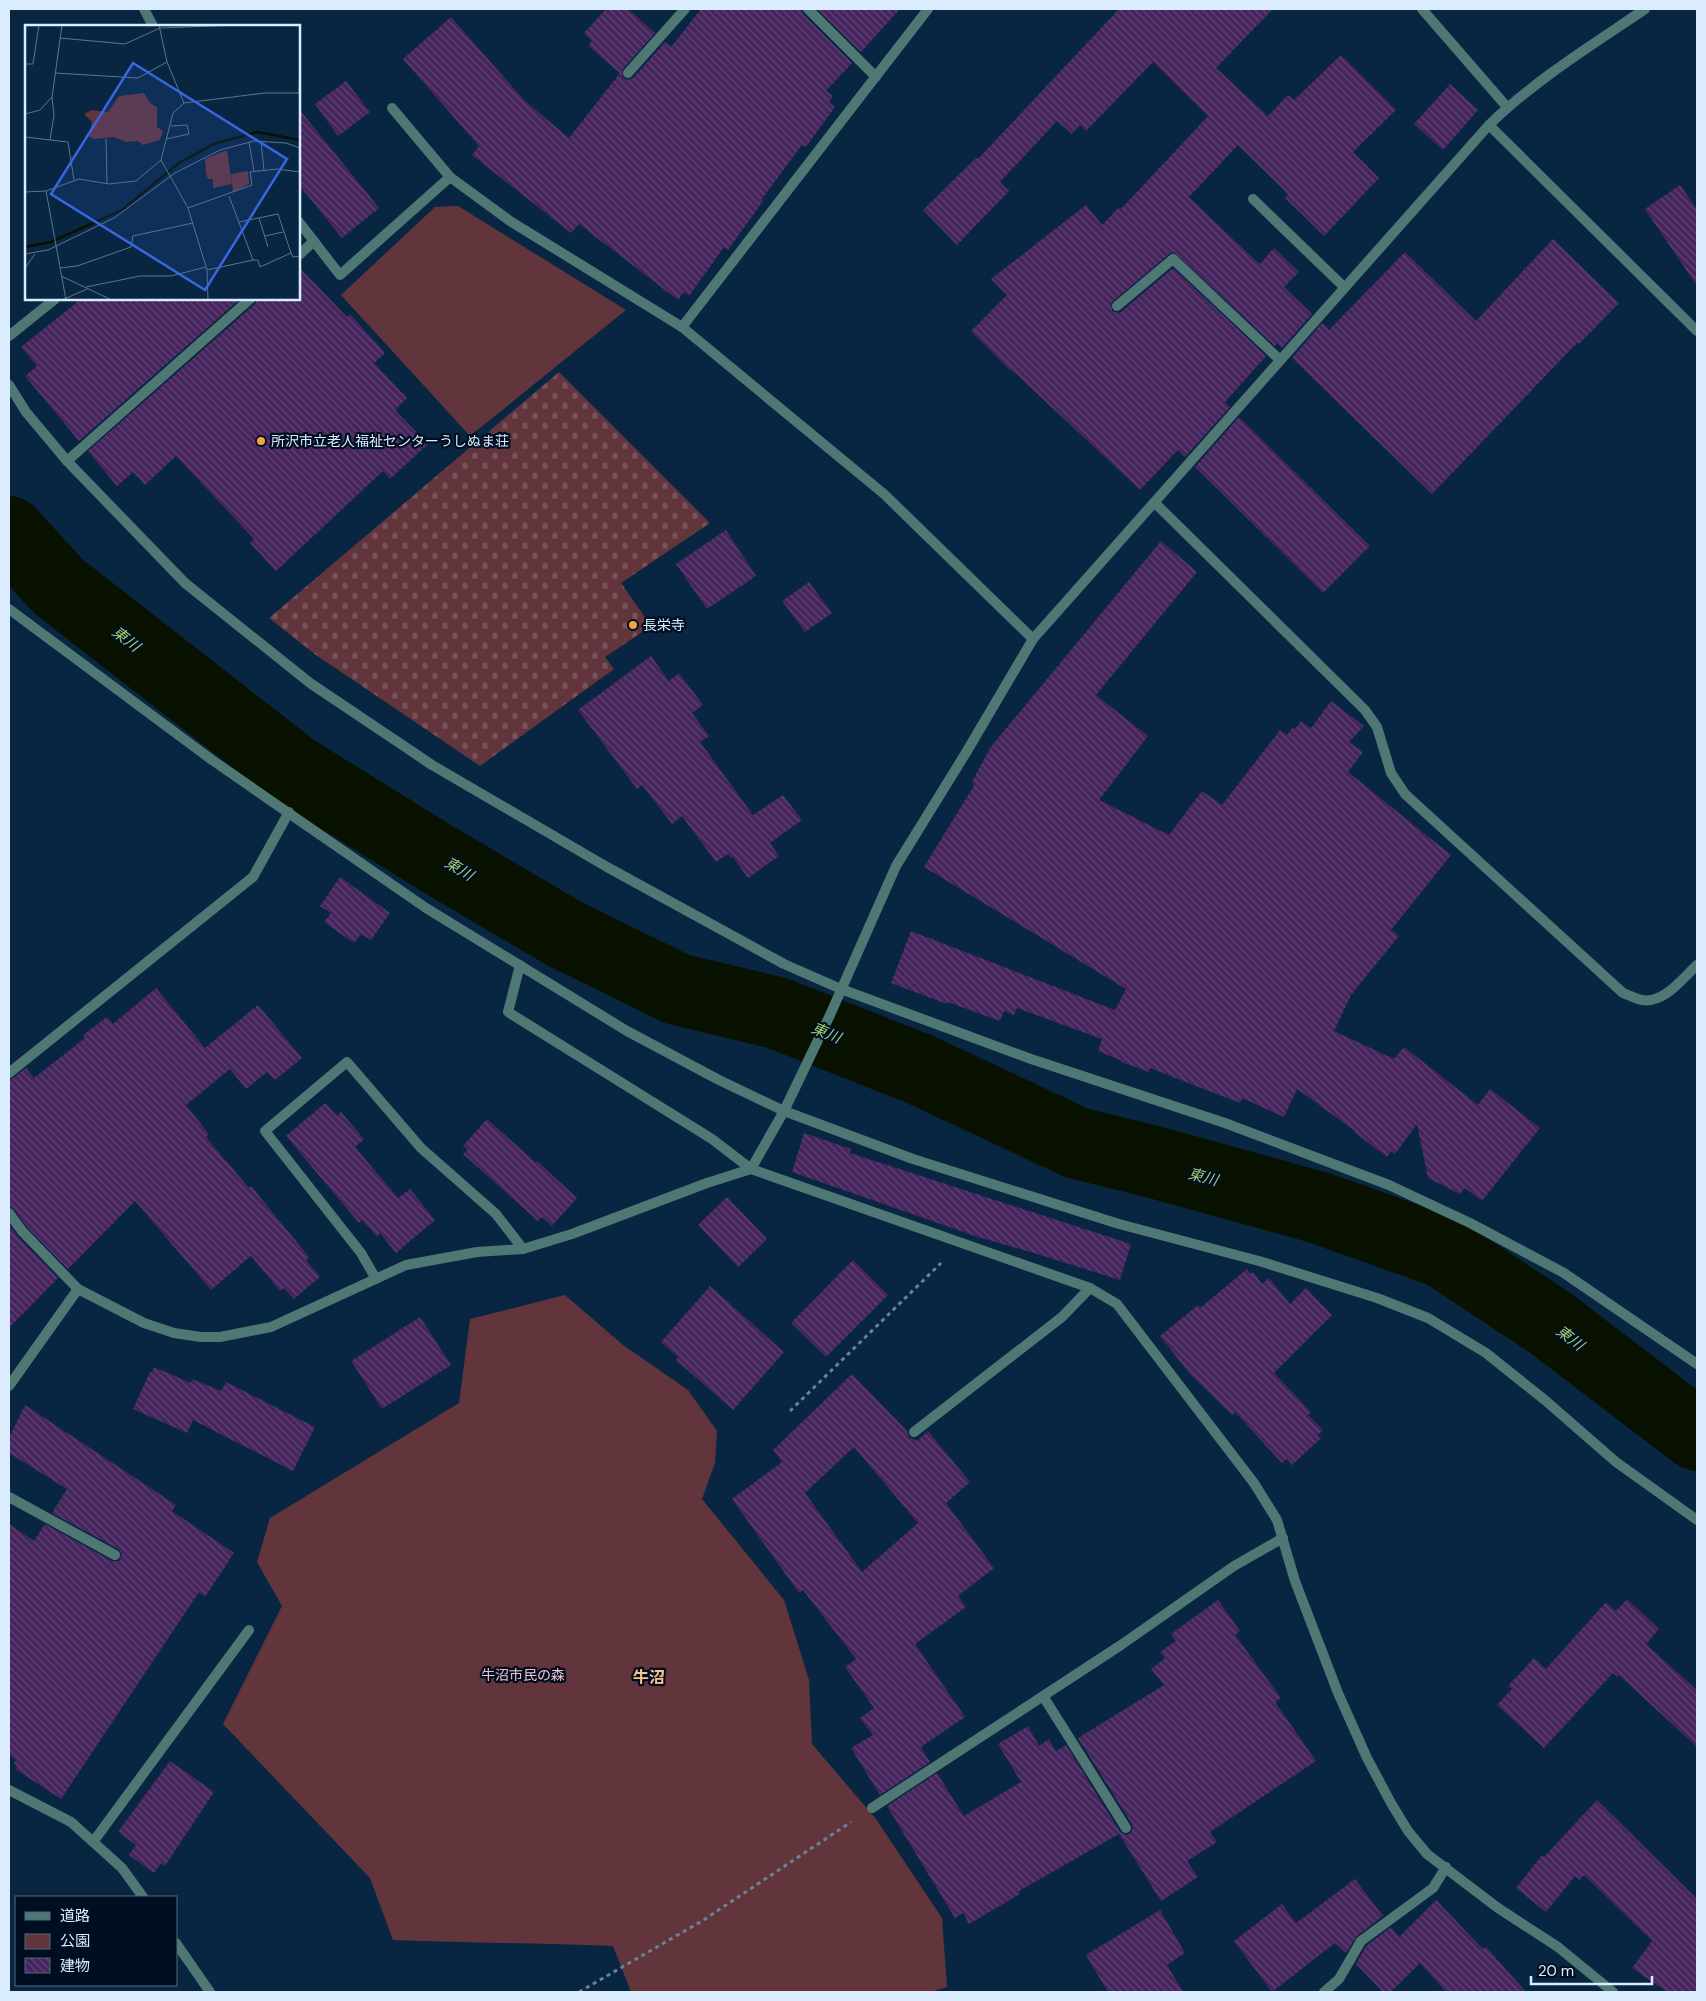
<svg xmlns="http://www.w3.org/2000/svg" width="1706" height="2001" font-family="'DM Sans','Noto Sans JP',sans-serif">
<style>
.cemetery{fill:url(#cemetery-stones)}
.park{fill:#62353d}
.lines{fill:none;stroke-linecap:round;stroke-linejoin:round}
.river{stroke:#091201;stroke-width:72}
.building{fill:url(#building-back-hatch);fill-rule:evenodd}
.path{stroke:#6a8299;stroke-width:3;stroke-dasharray:4 4;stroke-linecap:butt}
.service{stroke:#4f7875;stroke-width:10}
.minor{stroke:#4f7875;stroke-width:10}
.poi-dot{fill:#f2a541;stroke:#000e22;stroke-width:2}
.labels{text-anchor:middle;stroke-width:4.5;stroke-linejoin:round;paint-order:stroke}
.poi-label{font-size:14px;fill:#daecfe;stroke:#000e22;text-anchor:start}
.park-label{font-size:14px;fill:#f2c4ca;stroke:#000e22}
.water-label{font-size:15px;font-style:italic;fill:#a3cf71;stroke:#000e22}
.quarter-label{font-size:16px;font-weight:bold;fill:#fbc486;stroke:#000e22}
.inset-river{fill:none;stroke:#091201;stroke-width:2.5}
.inset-road{fill:none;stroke:#5c758d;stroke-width:1}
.view{fill:#3966de;fill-opacity:0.15;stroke:#3966de;stroke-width:2.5}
.inset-edge{fill:none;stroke:#daecfe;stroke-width:2.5}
</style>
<defs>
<pattern id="cemetery-stones" width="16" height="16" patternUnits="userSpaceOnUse" patternTransform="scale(1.25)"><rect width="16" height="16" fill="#62353d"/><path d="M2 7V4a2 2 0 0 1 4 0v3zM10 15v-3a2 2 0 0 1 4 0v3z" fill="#78525a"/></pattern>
<pattern id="building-back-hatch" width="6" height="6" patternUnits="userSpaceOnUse" patternTransform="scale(1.25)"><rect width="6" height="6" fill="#46245d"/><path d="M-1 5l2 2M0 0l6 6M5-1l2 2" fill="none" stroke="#604475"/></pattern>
</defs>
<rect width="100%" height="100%" fill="#082641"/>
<path class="cemetery" d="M 559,372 L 710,523 L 621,583 L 651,626 L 605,657 L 614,669 L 480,766 L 316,655 L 269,618 Z"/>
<g class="park">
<path d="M 458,206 L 626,310 L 470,436 L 341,295 L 435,207 Z"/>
<path d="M 565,1295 L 623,1345 L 688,1390 L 717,1431 L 715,1463 L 702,1499 L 784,1600 L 809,1680 L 812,1744 L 876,1819 L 942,1918 L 947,1987 L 931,1992 L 631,1992 L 613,1946 C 540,1943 467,1943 393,1940 L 370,1878 L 223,1724 L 282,1606 L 257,1562 L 270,1518 L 459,1403 L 470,1319 Z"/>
</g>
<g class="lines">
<path class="river" d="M 9,532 L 58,586 L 294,770 L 441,861 L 565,934 L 677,989 L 777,1013 L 919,1069 L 1077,1143 L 1154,1162 L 1320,1208 L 1443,1252 L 1549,1322 L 1697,1435"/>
</g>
<g class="building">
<path d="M 606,9 L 628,9 L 655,33 L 623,69 L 622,76 L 626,80 L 633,78 L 665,42 L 671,47 L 701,9 L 801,9 L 803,14 L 852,63 L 826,91 L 833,96 L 829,102 L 835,107 L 806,147 L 802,145 L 761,200 L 763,201 L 728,250 L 724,247 L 689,296 L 684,292 L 678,300 L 579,224 L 571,233 L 472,155 L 479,146 L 403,59 L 451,17 L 525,101 L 569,138 L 620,73 L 588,46 L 592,41 L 584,33 Z"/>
<path d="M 817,9 L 900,9 L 861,52 Z"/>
<path d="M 1119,9 L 1273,9 L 1216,68 L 1268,116 L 1288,95 L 1294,100 L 1341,55 L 1396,110 L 1353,152 L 1379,178 L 1324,236 L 1285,198 L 1288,194 L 1238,145 L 1189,197 L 1256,261 L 1260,264 L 1274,248 L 1299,272 L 1284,287 L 1312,314 L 1282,348 L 1277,343 L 1275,346 L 1174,252 L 1169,254 L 1111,303 L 1112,311 L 1118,313 L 1121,312 L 1173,268 L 1266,356 L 1225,402 L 1230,407 L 1185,457 L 1178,450 L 1140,490 L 1012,370 L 1011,371 L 971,331 L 1007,295 L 991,279 L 1086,205 L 1102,225 L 1119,207 L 1121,209 L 1208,116 L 1153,62 L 1086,131 L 1080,125 L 1072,134 L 1057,121 L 1000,182 L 1009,191 L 957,245 L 923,210 L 976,158 L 978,159 Z"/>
<path d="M 346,81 L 370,112 L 338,136 L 315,104 Z"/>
<path d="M 1450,84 L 1478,110 L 1443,150 L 1414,124 Z"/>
<path d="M 299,109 L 379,208 L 342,238 L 299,185 Z"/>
<path d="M 1680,185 L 1697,209 L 1697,286 L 1645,209 Z"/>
<path d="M 1553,239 L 1619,303 L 1579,344 L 1578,342 L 1432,494 L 1292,358 L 1322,323 L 1329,330 L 1405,252 L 1476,321 Z"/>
<path d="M 299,267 L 347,317 L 350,314 L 385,353 L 374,363 L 407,398 L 395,410 L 428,444 L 390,479 L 383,471 L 276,571 L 250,543 L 254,539 L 176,456 L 145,485 L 133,472 L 117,486 L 88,451 L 255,304 L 257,299 L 299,299 Z"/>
<path d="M 81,299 L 240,299 L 79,441 L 25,376 L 37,366 L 21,347 Z"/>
<path d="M 1239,417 L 1370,546 L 1323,593 L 1195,467 Z"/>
<path d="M 726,530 L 756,576 L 707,609 L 676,564 Z"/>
<path d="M 1161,541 L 1197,572 L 1096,695 L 1148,736 L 1099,800 L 1169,835 L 1202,791 L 1222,805 L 1280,730 L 1287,735 L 1293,727 L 1295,729 L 1301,721 L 1311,728 L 1331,701 L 1364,726 L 1349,742 L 1363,752 L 1348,772 L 1451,855 L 1391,930 L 1399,936 L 1351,995 L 1334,1031 L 1394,1059 L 1404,1047 L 1478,1105 L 1490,1089 L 1540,1128 L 1482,1201 L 1465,1188 L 1460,1194 L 1428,1178 L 1417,1124 L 1395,1154 L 1391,1151 L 1387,1157 L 1354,1132 L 1355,1131 L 1297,1089 L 1284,1117 L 1242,1098 L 1240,1103 L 1150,1068 L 1149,1072 L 1121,1062 L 1122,1061 L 1098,1051 L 1102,1039 L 1017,1008 L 1014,1015 L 1004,1011 L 1000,1021 L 948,1002 L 947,1004 L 891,983 L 911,931 L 1115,1010 L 1126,989 L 924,867 L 975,784 L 972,782 L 990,748 Z"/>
<path d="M 809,582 L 832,613 L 805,632 L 782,601 Z"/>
<path d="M 651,656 L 669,681 L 679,673 L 703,705 L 692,713 L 709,736 L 700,742 L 753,815 L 783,795 L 802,820 L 770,843 L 779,856 L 748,878 L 733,857 L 731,858 L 728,854 L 716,862 L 682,816 L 672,824 L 642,785 L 637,789 L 578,710 Z"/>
<path d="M 340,877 L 390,913 L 371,940 L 361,934 L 354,943 L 324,922 L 331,913 L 320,906 Z"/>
<path d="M 156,988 L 205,1048 L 258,1005 L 302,1058 L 275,1080 L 267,1072 L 246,1089 L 230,1069 L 186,1105 L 209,1134 L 206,1137 L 249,1188 L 251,1186 L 309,1257 L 306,1260 L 320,1277 L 294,1299 L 284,1288 L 280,1291 L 251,1256 L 211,1290 L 135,1201 L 68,1269 L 27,1227 L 14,1209 L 9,1206 L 9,1080 L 13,1078 L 26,1068 L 34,1078 L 85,1038 L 83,1035 L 107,1017 L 113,1024 Z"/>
<path d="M 325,1103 L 337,1116 L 341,1112 L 364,1139 L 355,1147 L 398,1198 L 410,1189 L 435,1220 L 396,1253 L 380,1233 L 377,1237 L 362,1220 L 359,1223 L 286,1136 Z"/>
<path d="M 487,1119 L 536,1163 L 537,1161 L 577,1198 L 552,1226 L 542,1217 L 538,1221 L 463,1154 L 468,1149 L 463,1146 Z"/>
<path d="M 804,1133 L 851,1149 L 850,1153 L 1131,1244 L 1120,1280 L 1034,1253 L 975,1236 L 792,1172 Z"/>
<path d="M 727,1197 L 767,1239 L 738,1267 L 698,1225 Z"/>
<path d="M 9,1224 L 17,1236 L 58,1278 L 9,1328 Z"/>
<path d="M 853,1260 L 888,1295 L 826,1357 L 791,1323 Z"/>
<path d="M 1247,1269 L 1250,1274 L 1253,1272 L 1262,1284 L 1269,1278 L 1290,1304 L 1306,1288 L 1332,1315 L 1274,1373 L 1311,1412 L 1308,1415 L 1323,1430 L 1317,1436 L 1321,1438 L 1292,1465 L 1287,1459 L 1282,1463 L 1235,1412 L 1232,1415 L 1189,1373 L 1160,1336 L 1198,1305 L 1200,1308 Z"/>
<path d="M 710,1286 L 784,1352 L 733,1410 L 676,1360 L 678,1357 L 661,1342 Z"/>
<path d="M 420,1317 L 451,1365 L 382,1409 L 351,1361 Z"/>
<path d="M 154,1367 L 191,1383 L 192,1379 L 221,1391 L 226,1382 L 315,1427 L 293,1471 L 193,1420 L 187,1433 L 133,1409 L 150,1372 L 152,1373 Z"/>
<path d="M 852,1374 L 907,1431 L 909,1437 L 917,1441 L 928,1431 L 970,1482 L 946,1503 L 994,1568 L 958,1596 L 966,1607 L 915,1644 L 965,1717 L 921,1747 L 930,1762 L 880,1795 L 851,1748 L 873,1735 L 860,1718 L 874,1708 L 845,1667 L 856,1659 L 803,1590 L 799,1593 L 732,1499 L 782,1462 L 773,1450 ZM 854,1447 L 918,1523 L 862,1572 L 805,1493 Z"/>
<path d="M 25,1405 L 176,1505 L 172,1511 L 234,1553 L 205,1597 L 199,1592 L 61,1799 L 15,1769 L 17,1766 L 14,1764 L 16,1760 L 9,1755 L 9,1524 L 34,1541 L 45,1524 L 112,1561 L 119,1561 L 122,1554 L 118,1549 L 52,1513 L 67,1489 L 9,1453 L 9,1438 Z"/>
<path d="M 1627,1599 L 1659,1629 L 1646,1644 L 1697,1690 L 1697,1747 L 1619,1675 L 1617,1677 L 1613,1673 L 1544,1748 L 1497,1705 L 1512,1689 L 1508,1686 L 1534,1658 L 1546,1669 L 1606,1602 L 1616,1611 Z"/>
<path d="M 1218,1600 L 1240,1631 L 1235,1635 L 1281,1698 L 1275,1702 L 1316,1761 L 1210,1832 L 1217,1842 L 1187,1861 L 1198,1877 L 1161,1901 L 1119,1834 L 1019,1891 L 1020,1894 L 969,1924 L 963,1913 L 955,1918 L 887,1806 L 937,1773 L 964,1816 L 1021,1782 L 998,1744 L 1028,1726 L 1039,1746 L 1049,1739 L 1056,1751 L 1066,1745 L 1120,1832 L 1126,1835 L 1130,1834 L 1133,1828 L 1132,1824 L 1078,1738 L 1164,1685 L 1151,1669 L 1165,1658 L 1160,1652 L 1176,1641 L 1171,1634 Z"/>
<path d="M 170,1761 L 214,1792 L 165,1866 L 161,1863 L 154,1873 L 129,1855 L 136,1845 L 118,1832 Z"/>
<path d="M 1597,1800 L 1697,1899 L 1697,1992 L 1667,1992 L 1632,1968 L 1652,1941 L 1584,1875 L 1580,1880 L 1575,1876 L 1546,1912 L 1516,1888 L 1542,1855 L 1544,1857 Z"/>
<path d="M 1355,1879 L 1383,1916 L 1357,1936 L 1346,1953 L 1335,1943 L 1272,1992 L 1234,1941 L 1282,1904 L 1296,1923 Z"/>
<path d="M 1436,1900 L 1483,1949 L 1486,1947 L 1526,1992 L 1446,1992 L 1420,1963 L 1391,1992 L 1383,1992 L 1356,1964 L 1366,1946 L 1391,1927 L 1399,1937 Z"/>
<path d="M 1160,1910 L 1185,1953 L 1167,1965 L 1183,1992 L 1108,1992 L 1086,1955 Z"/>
</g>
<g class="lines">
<g class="path">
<path d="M 790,1411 L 941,1263"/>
<path d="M 579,1992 L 702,1921 L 851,1822"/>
</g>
<g class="service">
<path d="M 628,73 L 685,9"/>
<path d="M 392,108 L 450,177"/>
<path d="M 1253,199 L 1344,287"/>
<path d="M 1117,306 L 1173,259 L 1280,360"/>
<path d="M 9,609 L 212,760 L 426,908 L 627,1031 L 719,1080 L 784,1111 L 913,1159 L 1119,1224 L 1259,1261 L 1377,1298 L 1428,1318 L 1486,1353 L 1546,1401 L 1616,1462 L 1697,1520"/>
<path d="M 520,965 L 508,1012 L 712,1139 L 751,1169"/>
<path d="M 9,1073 L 253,877 L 289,812"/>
<path d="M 914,1432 L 1062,1317 L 1090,1288"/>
<path d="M 9,1497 L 115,1555"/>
<path d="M 1043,1696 L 1126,1828"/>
<path d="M 93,1842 L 249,1630"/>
</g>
<g class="minor">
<path d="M 144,9 L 153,26"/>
<path d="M 808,9 L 876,77"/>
<path d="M 1422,9 L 1507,107"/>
<path d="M 1489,125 L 1697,331"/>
<path d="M 299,222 L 340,275 L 450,177 L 510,221 L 682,327 L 884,494 L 1033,639"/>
<path d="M 299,255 L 314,241"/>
<path d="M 682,327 L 928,9"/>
<path d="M 9,336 L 55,299"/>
<path d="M 9,385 L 26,412 L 67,461 L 185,583 L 310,683 L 432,765 L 607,867 L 784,964 L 841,989 L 1031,1059 L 1225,1123 L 1389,1185 L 1470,1223 L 1564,1273 L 1697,1364"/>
<path d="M 67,461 L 250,299"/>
<path d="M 1155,503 L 1365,710 L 1377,727 L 1391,773 L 1405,794 L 1623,993 C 1629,995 1636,999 1642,1000 C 1664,1004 1683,978 1697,965"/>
<path d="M 751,1169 L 784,1111 L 830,1015 L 896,866 L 967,751 L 1033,639 L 1489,125 C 1535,80 1592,45 1645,9"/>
<path d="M 9,1213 L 22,1231 L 78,1289 L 144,1323 L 174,1333 L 201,1337 L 220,1337 L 271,1327 L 406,1265 L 477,1252 L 523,1249 L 572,1234 L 707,1183 L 751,1169 L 1090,1288 L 1117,1304 L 1254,1483 L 1277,1520 L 1295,1581 L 1338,1693 L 1367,1758 L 1391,1803 L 1408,1831 L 1427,1854 L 1498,1908 L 1558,1947 L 1613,1992"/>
<path d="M 376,1279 L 361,1253 L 265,1131 L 347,1062 L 421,1148 L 496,1214 L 523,1249"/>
<path d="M 9,1386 L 78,1289"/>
<path d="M 9,1790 L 71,1822 L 122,1868 L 143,1897"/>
<path d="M 872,1808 L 1121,1645 L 1234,1566 L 1283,1538"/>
<path d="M 176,1943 L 210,1992"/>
<path d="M 1324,1992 L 1339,1979 L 1361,1941 L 1433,1888 L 1446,1867"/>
</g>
</g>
<g class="poi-dot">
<circle cx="261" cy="441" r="5"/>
<circle cx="633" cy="625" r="5"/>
</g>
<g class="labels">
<g class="poi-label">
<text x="271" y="446">所沢市立老人福祉センターうしぬま荘</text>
<text x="643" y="630">長栄寺</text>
</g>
<g class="park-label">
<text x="523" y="1680">牛沼市民の森</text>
</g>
<g class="water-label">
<text transform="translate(126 639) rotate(38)" y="5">東川</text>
<text transform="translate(459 869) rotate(31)" y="5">東川</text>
<text transform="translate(826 1033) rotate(22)" y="5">東川</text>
<text transform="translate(1203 1177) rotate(15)" y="5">東川</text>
<text transform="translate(1570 1338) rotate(37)" y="5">東川</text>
</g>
<g class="quarter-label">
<text x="649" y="1683">牛沼</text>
</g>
</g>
<g transform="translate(25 25)">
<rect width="275" height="275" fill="#082641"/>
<path d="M 202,125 L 207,159 L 188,163 L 188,154 L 183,154 L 181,149 L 180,134 Z" fill="#62353d"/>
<path d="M 119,68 L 125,78 L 132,82 L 132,102 L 138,106 L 135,115 L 118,120 L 113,116 L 101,117 L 89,112 L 69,114 L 64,111 L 67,97 L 59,89 L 67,85 L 83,87 L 94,71 ZM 223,146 L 224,159 L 208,167 L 206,149 Z" fill="#62353d"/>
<path class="inset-river" d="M 0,222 L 26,217 L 97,185 L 154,138 L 189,119 L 232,107 L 275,115"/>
<path class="inset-road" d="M 134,0 L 142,37 L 159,78M 35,13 L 100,19 L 135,3 L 214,0M 0,39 L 8,39 L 14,0M 30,48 L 113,53 L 142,37M 274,68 L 275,27M 0,89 L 15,85 L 27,72M 0,112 L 43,117 L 49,155M 81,114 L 82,159M 141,114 L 164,109 L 162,100 L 146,101M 25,115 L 29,90 L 27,72 L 37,0M 236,116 L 239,145M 224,117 L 229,146M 136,135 L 163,183 L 182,245 L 183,275M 21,166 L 41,275M 0,167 L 21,166 L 54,154 L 84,159 L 111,156 L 136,135 L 148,88 L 159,78 L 240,68 L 275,68M 204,171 L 228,235 L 233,235 L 235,242 L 266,228M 163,183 L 227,160 L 225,147 L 252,144 L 275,147M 234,193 L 243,222M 214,197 L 253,189 L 266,228 L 268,232 L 275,231M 240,211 L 258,207M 0,229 L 23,225 L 89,193 L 150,148 L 195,125 L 229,116 L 261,118 L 275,123M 0,243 L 10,229M 35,243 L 52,241 L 106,222 L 108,211 L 168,198M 182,245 L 228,235M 36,251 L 87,275M 61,262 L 115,251 L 146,251 L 181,242M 37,275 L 62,264"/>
<path class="view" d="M 108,38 L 262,134 L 180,265 L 26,169 Z"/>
<rect width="275" height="275" class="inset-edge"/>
</g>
<rect width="1706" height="2001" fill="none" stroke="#daecfe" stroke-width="20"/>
<rect x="15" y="1896" width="162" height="90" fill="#000e22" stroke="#57677a"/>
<rect x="25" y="1912" width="25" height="8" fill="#4f7875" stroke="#57677a"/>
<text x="60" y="1921" font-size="15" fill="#daecfe">道路</text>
<rect x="25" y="1934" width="25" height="15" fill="#62353d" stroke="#57677a"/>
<text x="60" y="1946" font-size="15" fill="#daecfe">公園</text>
<rect x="25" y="1958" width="25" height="15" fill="url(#building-back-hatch)" stroke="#57677a"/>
<text x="60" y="1971" font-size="15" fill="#daecfe">建物</text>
<path d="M1531 1976v8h121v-8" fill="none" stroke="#daecfe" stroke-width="2.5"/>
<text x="1538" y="1976" font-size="15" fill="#daecfe" stroke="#000e22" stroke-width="4" paint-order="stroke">20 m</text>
</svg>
